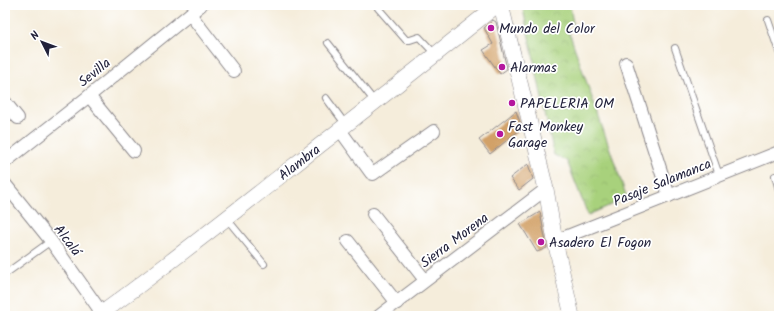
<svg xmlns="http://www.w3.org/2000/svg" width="784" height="321" font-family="Kalam,sans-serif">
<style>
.park{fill:url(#park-crowns);stroke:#657a5c}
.building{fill:#d2a167}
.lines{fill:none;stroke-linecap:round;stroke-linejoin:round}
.service-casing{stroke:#8c888b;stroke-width:8}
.minor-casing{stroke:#8c888b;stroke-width:14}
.tertiary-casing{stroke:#8c888b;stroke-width:16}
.service{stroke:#fff;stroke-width:6}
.minor{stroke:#fff;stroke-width:12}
.tertiary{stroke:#fff;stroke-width:15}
.poi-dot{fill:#b5179e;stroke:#fff;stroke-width:1.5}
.labels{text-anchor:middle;stroke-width:3.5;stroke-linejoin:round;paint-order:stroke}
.poi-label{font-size:14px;fill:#22223b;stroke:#fff;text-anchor:start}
.street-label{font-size:14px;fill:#22223b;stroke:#fff}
</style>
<defs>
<pattern id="park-crowns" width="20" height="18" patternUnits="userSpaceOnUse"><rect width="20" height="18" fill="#a8d17c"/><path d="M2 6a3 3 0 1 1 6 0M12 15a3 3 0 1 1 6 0" fill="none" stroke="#90b36c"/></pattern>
</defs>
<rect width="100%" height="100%" fill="#fff"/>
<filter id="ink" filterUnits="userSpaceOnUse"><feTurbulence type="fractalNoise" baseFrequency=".025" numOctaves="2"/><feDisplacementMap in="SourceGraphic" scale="8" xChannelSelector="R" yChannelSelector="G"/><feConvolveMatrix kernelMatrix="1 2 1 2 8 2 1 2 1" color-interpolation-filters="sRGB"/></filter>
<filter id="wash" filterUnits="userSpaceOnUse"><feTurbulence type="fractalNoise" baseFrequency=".012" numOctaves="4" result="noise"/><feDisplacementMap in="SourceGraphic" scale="16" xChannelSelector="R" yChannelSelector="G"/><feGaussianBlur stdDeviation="0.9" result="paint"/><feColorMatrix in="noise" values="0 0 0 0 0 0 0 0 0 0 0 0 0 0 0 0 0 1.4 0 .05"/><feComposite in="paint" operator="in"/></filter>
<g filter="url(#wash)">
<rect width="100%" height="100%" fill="#f5eddb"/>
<path class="park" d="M 539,5 L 570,5 L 573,24 L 567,26 L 627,198 L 588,215 L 567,161 L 554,155 L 523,9 Z"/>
<g id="blocks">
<g class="building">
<path d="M 493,20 L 496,22 L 507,69 L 500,74 L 483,50 L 493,44 L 484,28 Z"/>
<path d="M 516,111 L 522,128 L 490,154 L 479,140 Z"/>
<path d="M 528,164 L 533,179 L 519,190 L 510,178 Z"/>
<path d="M 540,212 L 547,248 L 537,252 L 520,224 Z"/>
</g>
</g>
</g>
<g filter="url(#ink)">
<use href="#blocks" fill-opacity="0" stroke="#8c888b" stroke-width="1"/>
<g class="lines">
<defs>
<g id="service">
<path d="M 378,8 L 406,40 L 410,40 L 419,37 L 436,55"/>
<path d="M 768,20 L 779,52"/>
<path d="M 328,43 L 375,102"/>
<path d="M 675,48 L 719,175"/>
<path d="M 326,98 L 346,125"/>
<path d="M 775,176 L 779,190"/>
<path d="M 227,219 L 264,264"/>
<path d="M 5,274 L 51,241"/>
</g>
<g id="minor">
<path d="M 190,14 L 234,71"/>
<path d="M 626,63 L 669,196"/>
<path d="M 89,96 L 134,151"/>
<path d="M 5,102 L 18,118"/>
<path d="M 340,130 L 371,173 L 373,174 L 434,131"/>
<path d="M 5,162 L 89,96 L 201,5"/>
<path d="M 5,184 L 51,241 L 104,316"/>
<path d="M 373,214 L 425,280"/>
<path d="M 348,241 L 397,303"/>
<path d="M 555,241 L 779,152"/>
<path d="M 379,316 L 546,189"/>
</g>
<g id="tertiary">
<path d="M 501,5 L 546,189 L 555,241 L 572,316"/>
<path d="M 98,316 C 161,270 222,222 283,174 C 355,118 427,62 497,5"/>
</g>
</defs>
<use href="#service" class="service-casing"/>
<use href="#minor" class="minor-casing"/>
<use href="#tertiary" class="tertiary-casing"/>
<use href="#service" class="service"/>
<use href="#minor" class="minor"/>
<use href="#tertiary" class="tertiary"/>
</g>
</g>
<g class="poi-dot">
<circle cx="491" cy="28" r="4"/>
<circle cx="502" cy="67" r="4"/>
<circle cx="512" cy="103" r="4"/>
<circle cx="500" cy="134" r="4"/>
<circle cx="541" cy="242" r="4"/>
</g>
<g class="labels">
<g class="poi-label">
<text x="499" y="33">Mundo del Color</text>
<text x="510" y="72">Alarmas</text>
<text x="520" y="108">PAPELERIA OM</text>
<text x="508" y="131">Fast Monkey<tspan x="508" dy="16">Garage</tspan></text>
<text x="549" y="247">Asadero El Fogon</text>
</g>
<g class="street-label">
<text transform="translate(94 72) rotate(-39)" y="5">Sevilla</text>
<text transform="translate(299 162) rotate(-38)" y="5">Alambra</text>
<text transform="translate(662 182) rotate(-22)" y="5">Pasaje Salamanca</text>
<text transform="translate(68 240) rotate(53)" y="5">Alcalá</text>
<text transform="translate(454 240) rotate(-37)" y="5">Sierra Morena</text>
</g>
</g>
<rect width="784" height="321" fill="none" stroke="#fff" stroke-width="20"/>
<g transform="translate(42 42) rotate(312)" stroke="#ffffff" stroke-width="3" paint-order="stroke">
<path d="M0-3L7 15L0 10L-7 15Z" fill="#22223b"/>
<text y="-6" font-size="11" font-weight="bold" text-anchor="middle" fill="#22223b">N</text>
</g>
</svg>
